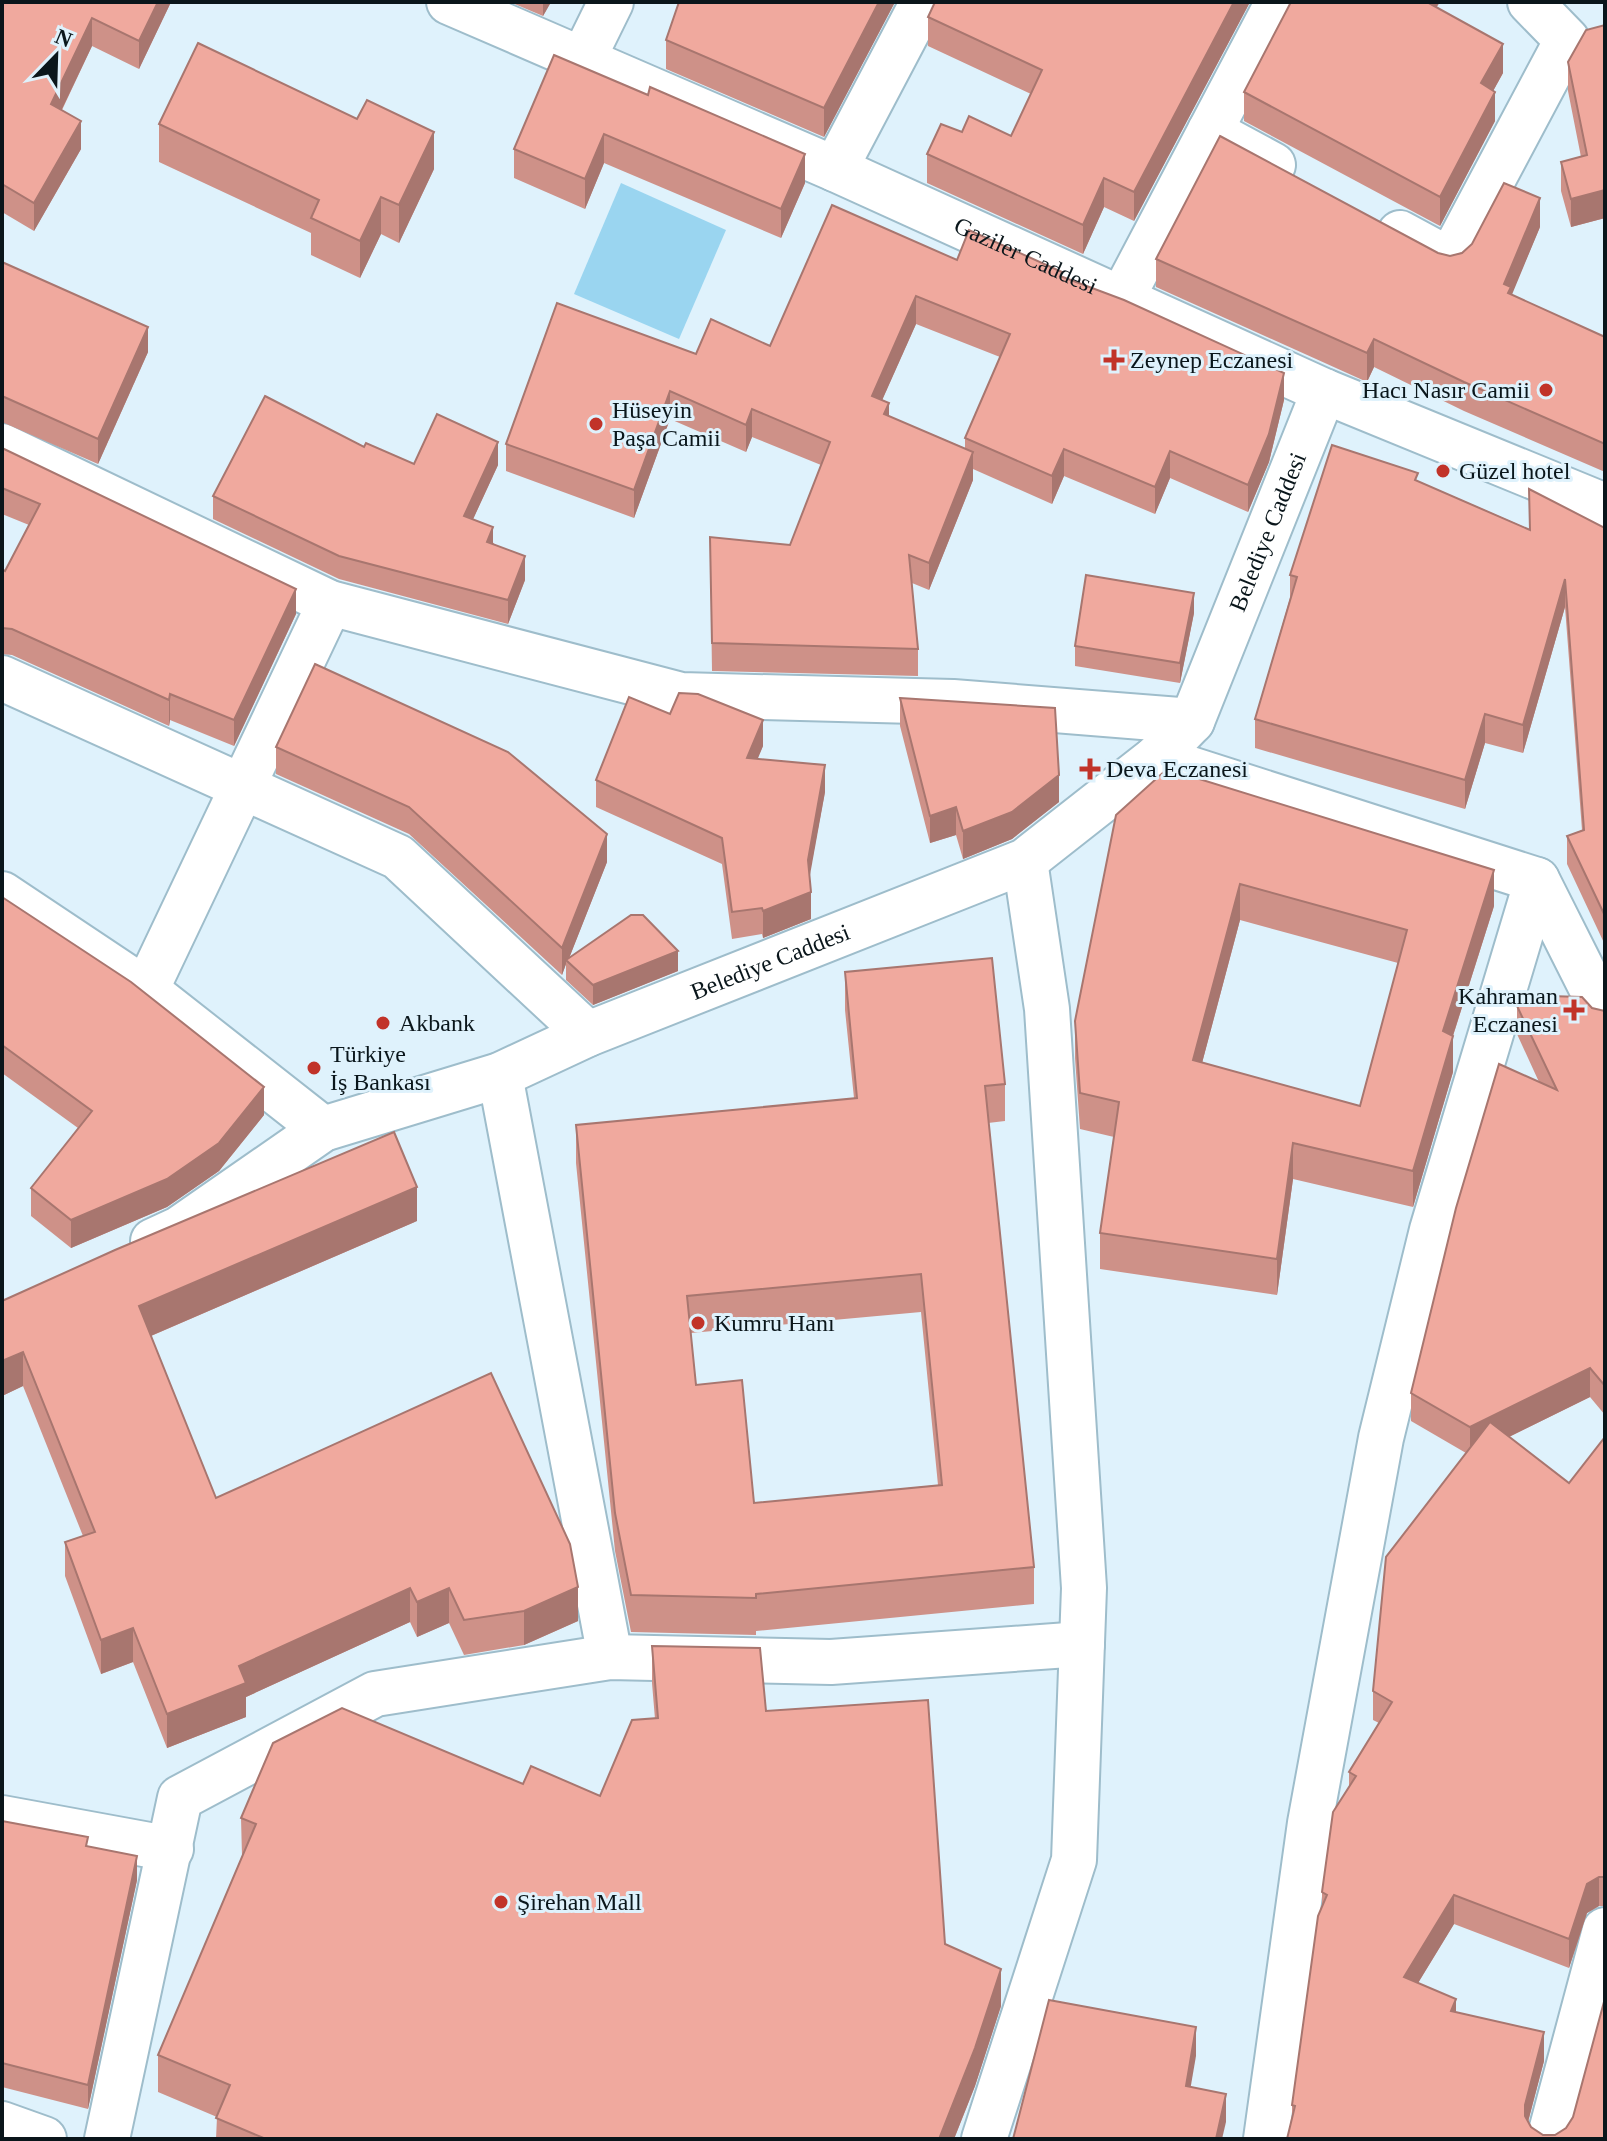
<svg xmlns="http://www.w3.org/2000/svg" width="1607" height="2141" font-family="Georgia,serif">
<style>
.green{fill:#9ad5f0}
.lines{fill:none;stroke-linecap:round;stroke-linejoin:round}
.minor-casing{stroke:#9ebdcb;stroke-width:48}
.major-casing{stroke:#9ebdcb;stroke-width:48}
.minor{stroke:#fff;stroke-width:44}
.major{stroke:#fff;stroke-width:44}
.wall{fill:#ce9188;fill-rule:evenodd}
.shaded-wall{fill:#a8766f}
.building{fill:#f0a99e;stroke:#a8766f;stroke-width:2;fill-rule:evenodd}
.poi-dot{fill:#c13329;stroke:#dff2fc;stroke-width:3}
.labels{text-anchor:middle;stroke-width:6;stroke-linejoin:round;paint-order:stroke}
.street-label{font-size:24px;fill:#0a161b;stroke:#dff2fc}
.poi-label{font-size:24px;fill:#0a161b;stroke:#dff2fc;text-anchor:start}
</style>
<rect width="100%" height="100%" fill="#dff2fc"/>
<path class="green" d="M 621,183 L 726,230 L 679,339 L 574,294 Z"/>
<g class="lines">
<defs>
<g id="minor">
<path id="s1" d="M 449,2 L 835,169 L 1324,391 L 1605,506"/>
<path d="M 582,61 L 611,2"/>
<path d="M 1210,131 L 1273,165"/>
<path d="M 835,169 L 923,2"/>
<path d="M 1400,233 L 1450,260 L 1567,40 L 1530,2"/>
<path d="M 1122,298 L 1278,2"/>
<path d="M 2,446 L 330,603 L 681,695 L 953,702 L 1192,721"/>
<path d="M 2,678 L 398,857 L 588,1034"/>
<path d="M 1156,758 L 1537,880 L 1605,1015"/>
<path d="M 2,894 L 146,990 L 323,1129"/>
<path d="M 146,990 L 330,603"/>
<path d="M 500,1075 L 610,1657"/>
<path id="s2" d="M 153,1241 L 179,1229 L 323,1129 L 500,1075 L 588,1034 L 1025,861 L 1156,758 L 1192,721 L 1324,391"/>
<path d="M 2,1818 L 171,1849"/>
<path d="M 107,2139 L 180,1798 L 375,1694 L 610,1657 L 831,1662 L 1082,1644"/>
<path d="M 984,2139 L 1074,1860 L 1084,1588 L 1047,1009 L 1025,861"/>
<path d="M 1266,2139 L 1310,1823 L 1381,1438 L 1432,1230 L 1537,880"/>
<path d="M 1549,2139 L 1605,1930"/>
</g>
<path id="major" d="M 2,2124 L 44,2139"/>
</defs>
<use href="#minor" class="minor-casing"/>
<use href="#major" class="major-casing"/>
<use href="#minor" class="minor"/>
<use href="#major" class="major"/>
</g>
<g class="wall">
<path d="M 2,2 L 171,2 L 139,69 L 92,46 L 62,110 L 81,149 L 34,231 L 2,212 Z"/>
<path d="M 510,2 L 551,2 L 543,16 Z"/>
<path d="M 679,2 L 895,2 L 824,137 L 666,69 L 666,40 Z"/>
<path d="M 935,2 L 1250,2 L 1134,221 L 1104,207 L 1083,254 L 927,183 L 927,154 L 962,132 L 1011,136 L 1031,94 L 928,46 L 928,17 Z"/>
<path d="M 1436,7 L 1503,73 L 1493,91 L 1495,121 L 1440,226 L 1244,121 L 1244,92 Z"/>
<path d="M 1568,62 L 1605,218 L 1571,227 L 1561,191 L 1561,162 L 1581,157 L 1568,91 Z"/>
<path d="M 648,95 L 805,183 L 781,238 L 604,163 L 585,209 L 514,178 L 514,149 Z"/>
<path d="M 159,124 L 434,169 L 399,243 L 381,234 L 360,278 L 311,255 L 311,233 L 159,162 Z"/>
<path d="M 1540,227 L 1511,295 L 1605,337 L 1605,472 L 1464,411 L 1374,367 L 1367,382 L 1156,287 L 1156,259 L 1438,253 L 1450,256 Z"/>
<path d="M 957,260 L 1062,277 L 1284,400 L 1269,462 L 1248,512 L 1170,478 L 1155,514 L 1064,476 L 1052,504 L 973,469 L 973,480 L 929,590 L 912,583 L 918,649 L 918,676 L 712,671 L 710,537 L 790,545 L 821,465 L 752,437 L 746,452 L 670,419 L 634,518 L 506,471 L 506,444 L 696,354 L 770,346 ZM 916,324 L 1000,357 L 965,438 L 965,448 L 889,416 L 882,400 Z"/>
<path d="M 2,262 L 148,352 L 98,464 L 2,422 Z"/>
<path d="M 364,447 L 414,464 L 498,465 L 473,519 L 525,580 L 508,624 L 339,579 L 213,519 L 213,496 Z"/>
<path d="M 2,448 L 296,614 L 234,746 L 170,720 L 169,726 L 12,655 L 2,654 L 2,569 L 5,571 L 29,525 L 2,514 Z"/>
<path d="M 1418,481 L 1529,529 L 1529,489 L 1605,528 L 1605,945 L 1567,864 L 1567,836 L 1582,830 L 1565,607 L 1523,753 L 1485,743 L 1465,809 L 1255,748 L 1255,719 L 1290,598 L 1290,575 Z"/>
<path d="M 1194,613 L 1180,683 L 1075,666 L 1075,646 Z"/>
<path d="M 900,698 L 1059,802 L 1012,839 L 963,859 L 956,835 L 930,843 L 900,726 Z"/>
<path d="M 670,714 L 763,746 L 757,759 L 825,792 L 809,876 L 811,919 L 763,938 L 762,934 L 732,939 L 722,864 L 596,807 L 596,780 Z"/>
<path d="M 276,747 L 607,862 L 569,958 L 678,971 L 593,1005 L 566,980 L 566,964 L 562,975 L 409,834 L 276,774 Z"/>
<path d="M 1116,815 L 1494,906 L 1453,1036 L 1453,1072 L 1413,1207 L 1293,1179 L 1277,1295 L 1100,1269 L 1100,1233 L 1114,1137 L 1080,1129 L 1075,1058 L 1075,1021 ZM 1240,920 L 1398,963 L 1360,1106 L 1202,1063 Z"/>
<path d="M 2,897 L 264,1115 L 219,1171 L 167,1207 L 71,1248 L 31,1216 L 31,1188 L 78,1128 L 2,1073 Z"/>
<path d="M 845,972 L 1005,1084 L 1005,1121 L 988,1123 L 1034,1567 L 1034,1604 L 756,1631 L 756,1635 L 631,1632 L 615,1551 L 576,1163 L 576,1125 L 854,1098 L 845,1010 ZM 921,1312 L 938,1485 L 754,1503 L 696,1385 L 691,1333 Z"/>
<path d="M 1517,1006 L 1592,1008 L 1605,1011 L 1605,1415 L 1590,1397 L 1509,1437 L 1569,1483 L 1605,1437 L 1605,1906 L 1599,1906 L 1587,1913 L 1569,1968 L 1454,1924 L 1418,1983 L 1456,2012 L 1544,2061 L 1528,2122 L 1531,2127 L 1543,2135 L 1605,2139 L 1292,2119 L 1292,2105 L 1322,1908 L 1322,1892 L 1349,1787 L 1349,1772 L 1379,1723 L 1373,1720 L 1373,1691 L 1466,1453 L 1411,1421 L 1411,1393 L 1539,1082 L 1517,1034 Z"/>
<path d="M 417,1221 L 151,1336 L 216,1498 L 578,1621 L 524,1645 L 464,1655 L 449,1623 L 417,1637 L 410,1622 L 246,1697 L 246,1717 L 167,1748 L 133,1662 L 101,1674 L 65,1576 L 65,1542 L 83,1536 L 23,1386 L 2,1396 L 2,1301 Z"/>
<path d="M 652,1646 L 766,1711 L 945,1944 L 1001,2006 L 975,2086 L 954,2139 L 216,2139 L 217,2117 L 158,2092 L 158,2055 L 242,1856 L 241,1818 L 523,1784 L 600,1796 L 655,1719 L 652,1683 Z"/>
<path d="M 2,1821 L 88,1846 L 137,1880 L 88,2109 L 2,2087 Z"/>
</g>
<g class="shaded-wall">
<path d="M 158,2 L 171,2 L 139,69 L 139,41 Z"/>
<path d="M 543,2 L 551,2 L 543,16 Z"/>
<path d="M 879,2 L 895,2 L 824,137 L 824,108 Z"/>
<path d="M 1234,2 L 1250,2 L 1134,221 L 1134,192 Z"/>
<path d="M 1423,2 L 1440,2 L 1423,28 Z"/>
<path d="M 92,18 L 92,46 L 51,132 L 51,104 Z"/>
<path d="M 1503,44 L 1503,73 L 1481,113 L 1481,83 Z"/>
<path d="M 1495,92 L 1495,121 L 1440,226 L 1440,197 Z"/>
<path d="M 81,121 L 81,149 L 34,231 L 34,203 Z"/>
<path d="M 434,132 L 434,169 L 399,243 L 399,205 Z"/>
<path d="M 604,134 L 604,163 L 585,209 L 585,179 Z"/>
<path d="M 805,154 L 805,183 L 781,238 L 781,209 Z"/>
<path d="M 1104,178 L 1104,207 L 1083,254 L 1083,225 Z"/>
<path d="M 1605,190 L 1605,218 L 1571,227 L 1571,199 Z"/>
<path d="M 381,197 L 381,234 L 360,278 L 360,241 Z"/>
<path d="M 1540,198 L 1540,227 L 1511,297 L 1511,315 L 1504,284 Z"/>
<path d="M 916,296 L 916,324 L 872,423 L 872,396 Z"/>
<path d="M 148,327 L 148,352 L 98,464 L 98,439 Z"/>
<path d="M 1374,339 L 1374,367 L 1367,382 L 1367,353 Z"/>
<path d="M 1284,373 L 1284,400 L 1269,462 L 1248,512 L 1248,485 Z"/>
<path d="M 670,391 L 670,419 L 634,518 L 634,490 Z"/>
<path d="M 889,403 L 889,430 L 884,414 Z"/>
<path d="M 752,409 L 752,437 L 746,452 L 746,425 Z"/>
<path d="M 498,442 L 498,465 L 464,539 L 464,516 Z"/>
<path d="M 1064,449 L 1064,476 L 1052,504 L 1052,476 Z"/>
<path d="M 1170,451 L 1170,478 L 1155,514 L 1155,487 Z"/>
<path d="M 973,452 L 973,480 L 929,590 L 929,563 Z"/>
<path d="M 493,527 L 493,550 L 487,542 Z"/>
<path d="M 525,556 L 525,580 L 508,624 L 508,600 Z"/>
<path d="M 1565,579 L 1565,607 L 1523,753 L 1523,725 Z"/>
<path d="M 296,589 L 296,614 L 234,746 L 234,720 Z"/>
<path d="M 1194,593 L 1194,613 L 1180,683 L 1180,663 Z"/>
<path d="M 170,694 L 170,720 L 169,726 L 169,700 Z"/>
<path d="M 1485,714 L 1485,743 L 1465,809 L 1465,780 Z"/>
<path d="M 763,720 L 763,746 L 747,785 L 747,758 Z"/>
<path d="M 825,765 L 825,792 L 808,886 L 808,860 Z"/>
<path d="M 1059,775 L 1059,802 L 1012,839 L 963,859 L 963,831 Z"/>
<path d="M 956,807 L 956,835 L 930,843 L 930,816 Z"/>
<path d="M 607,834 L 607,862 L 568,961 L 566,960 L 566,964 L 562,975 L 562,948 Z"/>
<path d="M 1494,870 L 1494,906 L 1443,1067 L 1443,1031 Z"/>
<path d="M 1240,884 L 1240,920 L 1193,1097 L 1193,1060 Z"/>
<path d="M 811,892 L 811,919 L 763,938 L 763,911 Z"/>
<path d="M 678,951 L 678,971 L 593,1005 L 593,985 Z"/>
<path d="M 1453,1036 L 1453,1072 L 1413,1207 L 1413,1171 Z"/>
<path d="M 264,1087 L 264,1115 L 219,1171 L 167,1207 L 71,1248 L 71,1220 Z"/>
<path d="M 1293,1143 L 1293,1179 L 1277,1295 L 1277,1259 Z"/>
<path d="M 417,1187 L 417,1221 L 139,1341 L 139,1306 Z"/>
<path d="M 23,1352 L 23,1386 L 2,1396 L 2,1361 Z"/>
<path d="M 1590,1368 L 1590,1397 L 1470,1456 L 1470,1427 Z"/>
<path d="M 578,1587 L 578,1621 L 524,1645 L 524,1611 Z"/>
<path d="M 410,1588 L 410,1622 L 246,1697 L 246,1717 L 167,1748 L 167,1714 L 239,1666 Z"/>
<path d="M 449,1588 L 449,1623 L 417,1637 L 417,1602 Z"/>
<path d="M 133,1628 L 133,1662 L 101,1674 L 101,1640 Z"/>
<path d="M 137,1856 L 137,1880 L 88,2109 L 88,2085 Z"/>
<path d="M 1599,1877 L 1599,1906 L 1587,1913 L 1569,1968 L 1569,1939 L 1587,1884 Z"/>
<path d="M 1454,1895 L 1454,1924 L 1404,2006 L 1404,1977 Z"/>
<path d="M 1001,1969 L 1001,2006 L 975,2086 L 954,2139 L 939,2139 Z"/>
<path d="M 1456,1999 L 1456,2027 L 1451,2011 Z"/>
<path d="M 1196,2027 L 1196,2056 L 1186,2114 L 1186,2086 Z"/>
<path d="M 1544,2032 L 1544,2061 L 1525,2133 L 1525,2105 Z"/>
<path d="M 1226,2094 L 1226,2122 L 1222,2139 L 1216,2139 Z"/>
</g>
<g class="building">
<path d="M 2,2 L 158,2 L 139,41 L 92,18 L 51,104 L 81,121 L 34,203 L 2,184 Z"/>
<path d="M 679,2 L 879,2 L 824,108 L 666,40 Z"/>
<path d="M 935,2 L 1234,2 L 1134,192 L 1104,178 L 1083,225 L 927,154 L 941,124 L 962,132 L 969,116 L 1011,136 L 1042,70 L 928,17 Z"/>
<path d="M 1291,2 L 1427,2 L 1503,44 L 1481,83 L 1495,92 L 1440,197 L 1244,92 Z"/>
<path d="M 1605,25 L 1605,190 L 1571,199 L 1561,162 L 1587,155 L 1568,62 L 1586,30 Z"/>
<path d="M 198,43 L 357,119 L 367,100 L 434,132 L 399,205 L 381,197 L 360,241 L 311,218 L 319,200 L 159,124 Z"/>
<path d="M 554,55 L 648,95 L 650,87 L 805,154 L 781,209 L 604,134 L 585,179 L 514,149 Z"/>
<path d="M 1220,136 L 1438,253 L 1450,256 L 1462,253 L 1472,244 L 1504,183 L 1540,198 L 1504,284 L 1511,287 L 1508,293 L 1605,337 L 1605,444 L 1464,382 L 1374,339 L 1367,353 L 1156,259 Z"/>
<path d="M 832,205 L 957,260 L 969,230 L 1062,272 L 1060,276 L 1124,300 L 1284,373 L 1269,434 L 1248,485 L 1170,451 L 1155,487 L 1064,449 L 1052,476 L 965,438 L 1010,334 L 916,296 L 872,396 L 889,403 L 884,414 L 973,452 L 929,563 L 909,555 L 918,649 L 712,643 L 710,537 L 790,545 L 830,442 L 752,409 L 746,425 L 670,391 L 634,490 L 506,444 L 557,303 L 696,354 L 711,319 L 770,346 Z"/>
<path d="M 2,262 L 148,327 L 98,439 L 2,396 Z"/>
<path d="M 265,396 L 364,447 L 366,443 L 414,464 L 437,414 L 498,442 L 464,516 L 493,527 L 487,542 L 525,556 L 508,600 L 339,556 L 213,496 Z"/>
<path d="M 1332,445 L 1418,473 L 1415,480 L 1530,530 L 1529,489 L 1605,528 L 1605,916 L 1567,836 L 1584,830 L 1565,579 L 1523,725 L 1485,714 L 1465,780 L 1255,719 L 1297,577 L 1290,575 Z"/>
<path d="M 2,448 L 296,589 L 234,720 L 170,694 L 169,700 L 12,629 L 2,628 L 2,569 L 5,571 L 40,504 L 2,488 Z"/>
<path d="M 1086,575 L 1194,593 L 1180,663 L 1075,646 Z"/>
<path d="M 315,664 L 508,752 L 607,834 L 562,948 L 409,807 L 276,747 Z"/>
<path d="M 679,693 L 698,694 L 763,720 L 747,758 L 825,765 L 808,860 L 811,892 L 763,911 L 762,908 L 732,912 L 722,838 L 596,780 L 629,697 L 670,714 Z"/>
<path d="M 900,698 L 1055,708 L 1059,775 L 1012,812 L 963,831 L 956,807 L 930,816 Z"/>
<path d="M 1167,769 L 1494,870 L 1443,1031 L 1453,1036 L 1413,1171 L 1293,1143 L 1277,1259 L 1100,1233 L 1119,1102 L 1080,1093 L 1075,1021 L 1116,815 ZM 1240,884 L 1407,930 L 1360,1106 L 1193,1060 Z"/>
<path d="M 2,897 L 131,982 L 264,1087 L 219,1143 L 167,1179 L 71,1220 L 31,1188 L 92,1111 L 2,1045 Z"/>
<path d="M 631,915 L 643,915 L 678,951 L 593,985 L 566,960 Z"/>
<path d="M 992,958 L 1005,1084 L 985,1086 L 1034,1567 L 756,1594 L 756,1598 L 631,1595 L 615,1513 L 576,1125 L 857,1098 L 845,972 ZM 921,1274 L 942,1485 L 754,1503 L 742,1380 L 696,1385 L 687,1296 Z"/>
<path d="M 1520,995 L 1582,997 L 1592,1008 L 1605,1011 L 1605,1386 L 1590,1368 L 1470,1427 L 1411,1393 L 1456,1208 L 1499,1064 L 1557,1090 L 1517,1006 Z"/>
<path d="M 394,1132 L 417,1187 L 139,1306 L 216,1498 L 491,1373 L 570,1544 L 578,1587 L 524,1611 L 464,1620 L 449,1588 L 417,1602 L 410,1588 L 239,1666 L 246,1683 L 167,1714 L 133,1628 L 101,1640 L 65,1542 L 95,1532 L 23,1352 L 2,1361 L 2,1301 L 115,1250 Z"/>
<path d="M 1490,1422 L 1569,1483 L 1605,1437 L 1605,1877 L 1599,1877 L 1587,1884 L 1569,1939 L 1454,1895 L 1404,1977 L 1456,1999 L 1451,2011 L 1544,2032 L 1525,2105 L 1525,2116 L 1531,2127 L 1543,2135 L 1555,2135 L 1566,2128 L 1573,2117 L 1605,1998 L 1605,2139 L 1287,2139 L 1295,2106 L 1292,2105 L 1318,1916 L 1327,1895 L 1322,1892 L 1333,1812 L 1356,1776 L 1349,1772 L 1392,1702 L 1373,1691 L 1386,1557 Z"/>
<path d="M 652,1646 L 760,1648 L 766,1711 L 928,1700 L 945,1944 L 1001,1969 L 975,2048 L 939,2139 L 266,2139 L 216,2118 L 230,2085 L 158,2055 L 256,1824 L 241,1818 L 273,1743 L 342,1708 L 523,1784 L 531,1766 L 600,1796 L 632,1720 L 658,1718 Z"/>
<path d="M 2,1821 L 88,1837 L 86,1846 L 137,1856 L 88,2085 L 2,2063 Z"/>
<path d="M 1049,2000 L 1196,2027 L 1186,2086 L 1226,2094 L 1216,2139 L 1013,2139 Z"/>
</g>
<g class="poi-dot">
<path d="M1110 348h8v8h8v8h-8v8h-8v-8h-8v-8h8z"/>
<circle cx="1546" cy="390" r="8"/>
<circle cx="596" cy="424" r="8"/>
<circle cx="1443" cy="471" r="8"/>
<path d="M1086 757h8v8h8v8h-8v8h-8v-8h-8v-8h8z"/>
<path d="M1570 998h8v8h8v8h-8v8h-8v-8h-8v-8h8z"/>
<circle cx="383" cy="1023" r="8"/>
<circle cx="314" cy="1068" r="8"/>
<circle cx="698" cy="1323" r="8"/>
<circle cx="501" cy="1902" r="8"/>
</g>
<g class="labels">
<g class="street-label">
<text dy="8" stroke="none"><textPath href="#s1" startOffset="630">Gaziler Caddesi</textPath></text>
<text dy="8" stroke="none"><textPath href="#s2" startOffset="1378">Belediye Caddesi</textPath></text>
<text dy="8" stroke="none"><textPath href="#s2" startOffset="682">Belediye Caddesi</textPath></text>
</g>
<g class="poi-label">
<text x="1130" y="368">Zeynep Eczanesi</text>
<text x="1530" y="398" text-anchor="end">Hacı Nasır Camii</text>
<text x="612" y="418">Hüseyin<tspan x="612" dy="28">Paşa Camii</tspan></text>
<text x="1459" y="479">Güzel hotel</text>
<text x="1106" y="777">Deva Eczanesi</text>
<text x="1558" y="1004" text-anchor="end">Kahraman<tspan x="1558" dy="28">Eczanesi</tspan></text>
<text x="399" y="1031">Akbank</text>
<text x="330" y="1062">Türkiye<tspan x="330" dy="28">İş Bankası</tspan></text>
<text x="714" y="1331">Kumru Hanı</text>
<text x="517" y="1910">Şirehan Mall</text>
</g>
</g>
<rect width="1607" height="2141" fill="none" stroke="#0a161b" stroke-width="8"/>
<g transform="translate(56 56) rotate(23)" stroke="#dff2fc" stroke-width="6" paint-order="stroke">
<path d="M0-6L14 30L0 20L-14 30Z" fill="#0a161b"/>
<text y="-12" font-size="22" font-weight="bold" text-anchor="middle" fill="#0a161b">N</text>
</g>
</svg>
